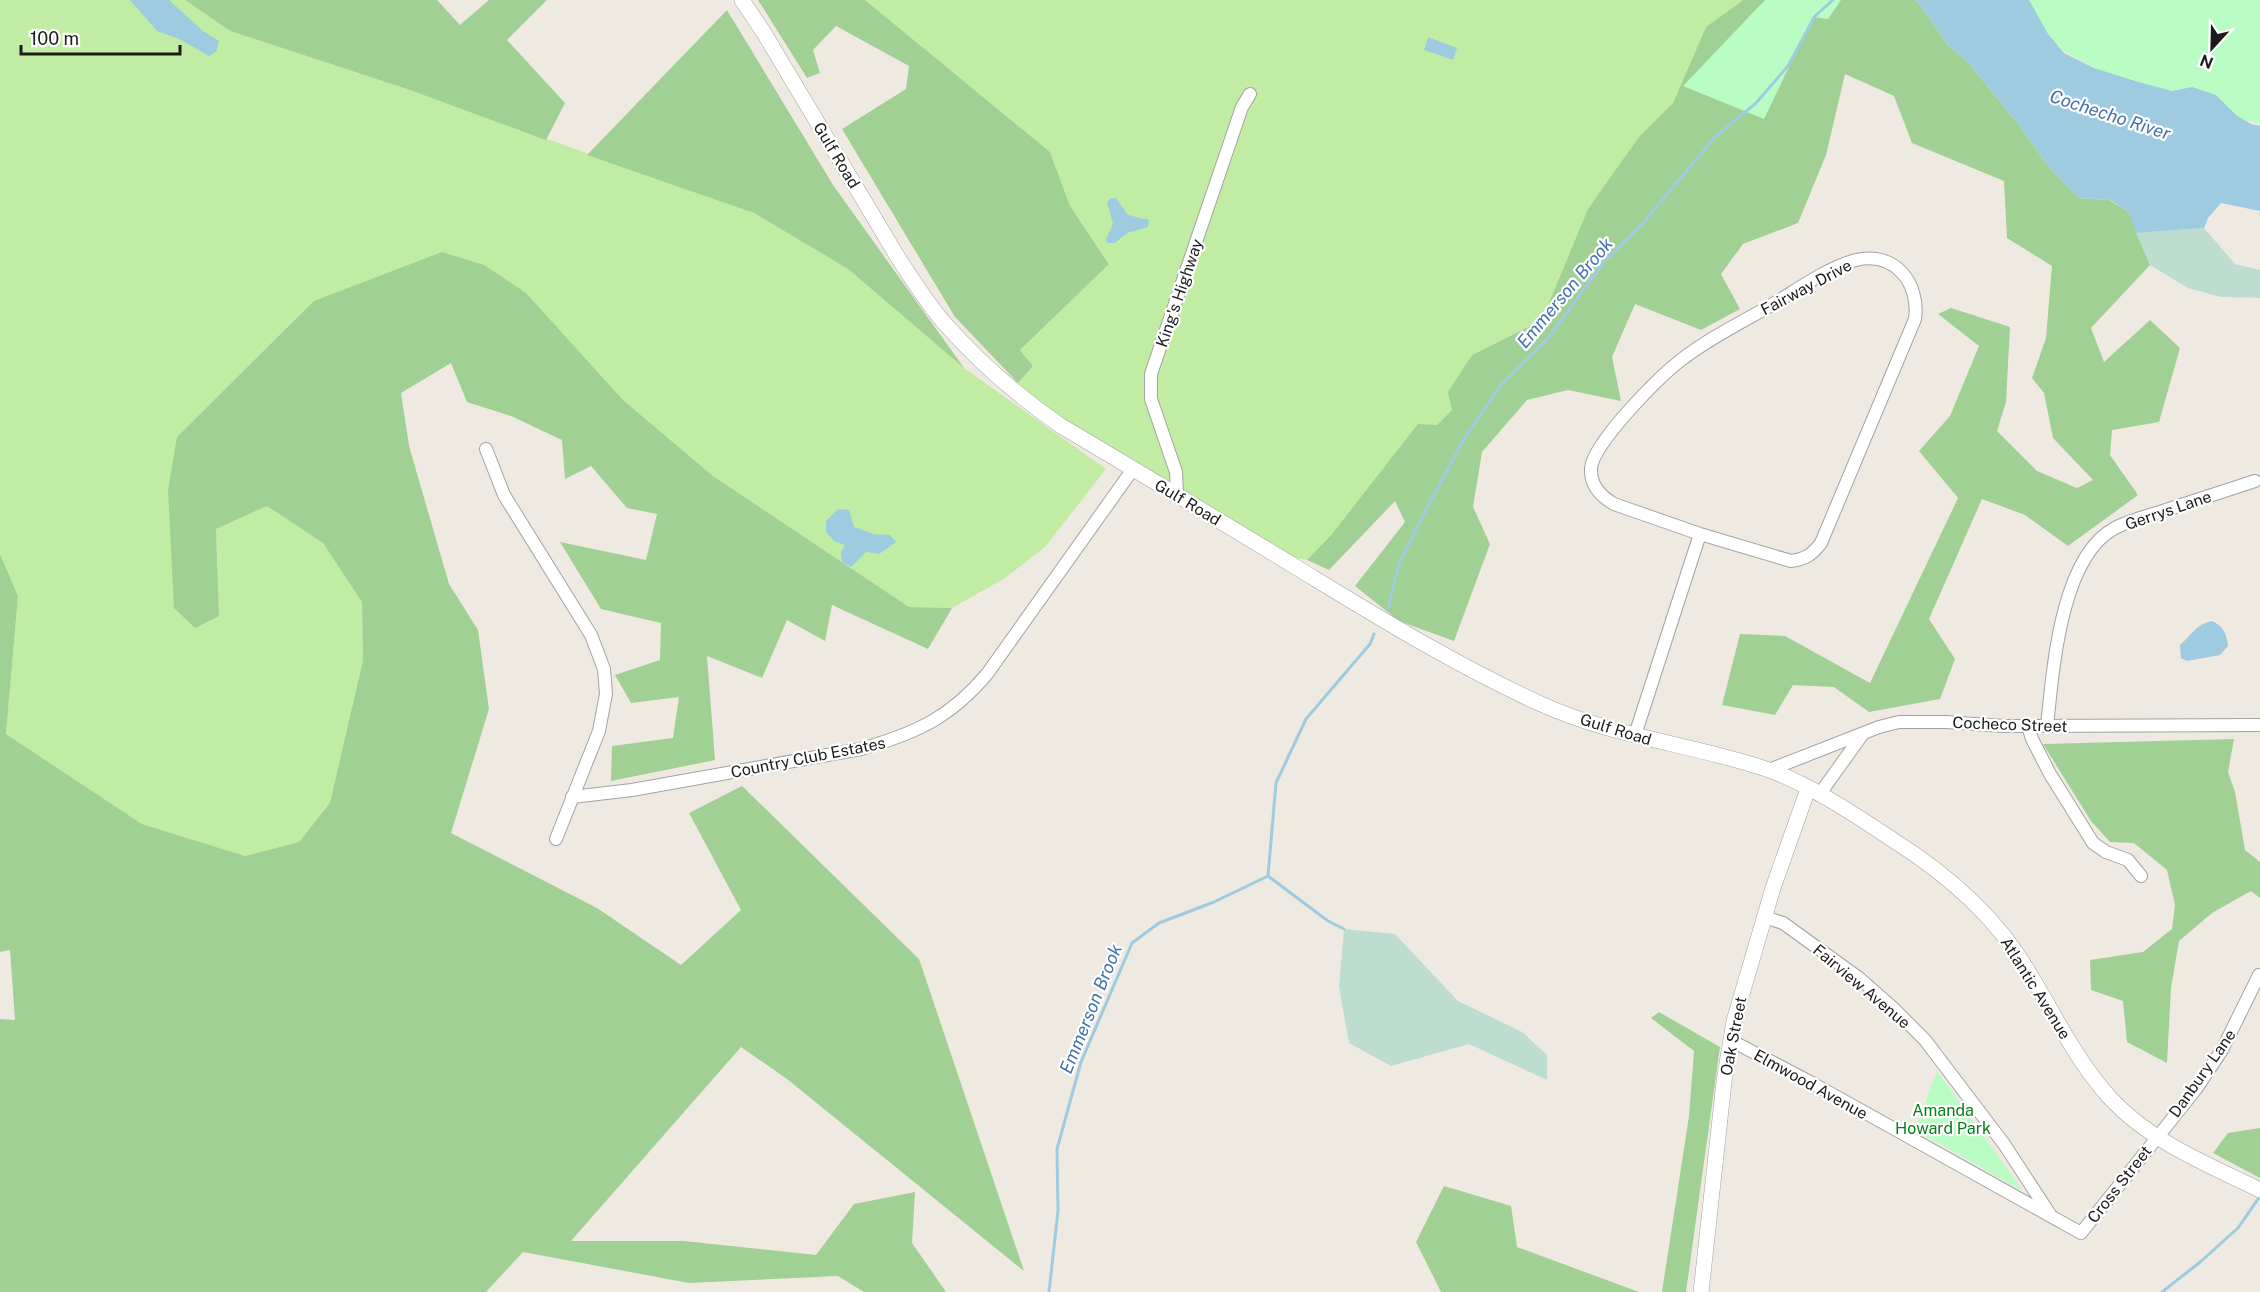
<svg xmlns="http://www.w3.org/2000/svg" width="2260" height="1292" font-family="'Public Sans',sans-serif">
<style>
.grass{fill:#c1eca3}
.forest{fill:#a0d093}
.wetland{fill:#bcddd0}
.park{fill:#b9fcc4}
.water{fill:#9ecbdf}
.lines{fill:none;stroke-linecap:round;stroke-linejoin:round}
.stream{stroke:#9ecbdf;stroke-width:3}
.minor-casing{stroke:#a3a3a3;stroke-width:14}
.tertiary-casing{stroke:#a3a3a3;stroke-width:16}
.minor{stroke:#fff;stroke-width:12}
.tertiary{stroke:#fff;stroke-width:15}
.labels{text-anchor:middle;stroke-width:4.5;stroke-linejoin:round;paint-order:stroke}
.street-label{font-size:16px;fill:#1c1c1c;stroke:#fff}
.park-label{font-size:16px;fill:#057e18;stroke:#fff}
.water-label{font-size:18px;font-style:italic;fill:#4472af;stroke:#fff}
</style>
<rect width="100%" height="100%" fill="#eeeae1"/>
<g class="grass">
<path d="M 0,0 L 185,0 L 230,31 L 410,90 L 754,213 L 848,269 L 964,368 L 1106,469 L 1045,547 L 1005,578 L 952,608 L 909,607 L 713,476 L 623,400 L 526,293 L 177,438 L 219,616 L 216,529 L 267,506 L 323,543 L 362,602 L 363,660 L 330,804 L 299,842 L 245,856 L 142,824 L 6,734 L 18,596 L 0,554 Z"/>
<path d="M 865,0 L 1743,0 L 1706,27 L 1673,103 L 1639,137 L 1553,295 L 1542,320 L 1472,355 L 1452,410 L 1307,560 L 1287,556 L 1043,408 L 1018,383 L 1033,366 L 1020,350 L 1109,263 L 1070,206 L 1050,152 Z"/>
</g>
<g class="forest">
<path d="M 185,0 L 437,0 L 460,25 L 489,0 L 547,0 L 507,40 L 565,103 L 546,140 L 410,90 L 230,31 Z"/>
<path d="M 758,0 L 865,0 L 1050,152 L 1070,206 L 1109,264 L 1020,350 L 1033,366 L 1018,383 L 955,317 L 842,129 L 906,89 L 909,66 L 836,26 L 813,50 L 820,73 L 807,78 Z"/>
<path d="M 1743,0 L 1916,0 L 1949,46 L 1967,61 L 2023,130 L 2048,166 L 2079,198 L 2109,200 L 2129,212 L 2150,265 L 2091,328 L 2104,362 L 2150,320 L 2180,348 L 2159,422 L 2112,430 L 2110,455 L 2138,495 L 2068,546 L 2025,515 L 1982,499 L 1929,619 L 1955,659 L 1940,699 L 1869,712 L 1834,687 L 1793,685 L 1775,715 L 1722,705 L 1740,634 L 1785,636 L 1870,683 L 1958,498 L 1919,451 L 1950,416 L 1979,346 L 1938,314 L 1951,308 L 2010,327 L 2006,402 L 1997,431 L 2037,471 L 2077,488 L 2093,480 L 2053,438 L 2044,393 L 2032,378 L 2046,338 L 2052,266 L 2007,238 L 2004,181 L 1912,143 L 1894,96 L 1845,74 L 1826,155 L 1798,223 L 1743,244 L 1721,274 L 1740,309 L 1701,330 L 1635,304 L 1612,357 L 1621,401 L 1568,390 L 1527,400 L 1482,452 L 1473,507 L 1490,544 L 1454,641 L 1399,621 L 1355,586 L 1405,522 L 1395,501 L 1329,570 L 1307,560 L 1332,534 L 1418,424 L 1437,425 L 1452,410 L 1448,392 L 1472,355 L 1542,320 L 1588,209 L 1639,137 L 1673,103 L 1706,27 Z"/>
<path d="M 727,10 L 833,185 L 964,368 L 848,269 L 754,213 L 587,155 Z"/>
<path d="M 442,252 L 484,265 L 526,293 L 623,400 L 713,476 L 909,607 L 952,608 L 928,649 L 832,605 L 825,641 L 787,620 L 762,678 L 707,656 L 715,760 L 611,781 L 612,746 L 673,738 L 679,697 L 631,703 L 615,675 L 660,660 L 661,623 L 601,609 L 560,542 L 646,560 L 657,514 L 627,508 L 591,466 L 565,479 L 562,440 L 511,416 L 467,402 L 451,363 L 401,393 L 409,446 L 449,584 L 478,630 L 489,709 L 451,833 L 597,908 L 681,965 L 741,910 L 689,813 L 742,786 L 919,959 L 1024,1271 L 787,1079 L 741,1047 L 571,1241 L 684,1241 L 816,1255 L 854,1204 L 915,1192 L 912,1243 L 946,1292 L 864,1292 L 838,1276 L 689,1283 L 523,1252 L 486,1292 L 0,1292 L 0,1019 L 15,1020 L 10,950 L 0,952 L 0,554 L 18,596 L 6,734 L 142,824 L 245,856 L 299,842 L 330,803 L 363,660 L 362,602 L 323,543 L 267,506 L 216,529 L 219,616 L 195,628 L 174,608 L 168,490 L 177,437 L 314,301 Z"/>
<path d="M 2234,739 L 2228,772 L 2235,792 L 2245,850 L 2260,862 L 2260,898 L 2251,891 L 2212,913 L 2179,941 L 2171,988 L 2167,1063 L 2127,1042 L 2123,1001 L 2091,990 L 2090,960 L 2143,952 L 2172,929 L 2175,905 L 2167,870 L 2134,843 L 2110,842 L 2091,821 L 2043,744 Z"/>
<path d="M 1659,1012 L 1720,1047 L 1686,1292 L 1662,1292 L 1689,1116 L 1694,1051 L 1651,1018 Z"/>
<path d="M 2260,1128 L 2260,1178 L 2213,1153 L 2228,1133 Z"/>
<path d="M 1444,1186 L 1511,1206 L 1517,1247 L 1639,1292 L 1441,1292 L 1416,1242 Z"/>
</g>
<g class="wetland">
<path d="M 2204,228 L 2235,264 L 2260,270 L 2260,298 L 2221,297 L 2188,288 L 2150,265 L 2136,233 Z"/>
<path d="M 1344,929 L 1395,934 L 1458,1001 L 1522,1032 L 1547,1055 L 1547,1080 L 1469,1044 L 1391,1066 L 1349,1043 L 1339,987 Z"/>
</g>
<g class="park">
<path d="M 1765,0 L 1841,0 L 1828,19 L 1813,17 L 1764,119 L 1683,86 Z"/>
<path d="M 2009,0 L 2260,0 L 2260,124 L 2127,85 L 2065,52 L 2011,5 Z"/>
<path d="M 1937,1071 L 2023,1191 L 1915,1130 Z"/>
</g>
<g class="water">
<path d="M 130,0 L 169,0 L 203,31 L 219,41 L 216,52 L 209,56 L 179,39 L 157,31 Z"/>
<path d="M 1916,0 L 2029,0 L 2048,34 L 2064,53 L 2094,68 L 2135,81 L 2172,91 L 2192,87 L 2216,95 L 2236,115 L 2251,124 L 2260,126 L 2260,211 L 2221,203 L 2208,218 L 2204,228 L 2136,233 L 2129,212 L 2110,200 L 2079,198 L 2048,166 L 2023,130 L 1967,61 L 1949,46 Z"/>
<path d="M 1428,37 L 1457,48 L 1453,60 L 1424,50 Z"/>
<path d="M 1111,198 L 1116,198 L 1128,215 L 1149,220 L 1148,227 L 1127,233 L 1115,243 L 1107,243 L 1106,239 L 1113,224 L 1107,202 Z"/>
<path d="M 838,509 L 849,510 L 854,527 L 874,534 L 890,535 L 896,542 L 879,554 L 866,552 L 851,567 L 842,562 L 841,552 L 845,545 L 834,541 L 826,532 L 826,521 Z"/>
<path d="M 2212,621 C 2223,626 2227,634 2228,646 L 2220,655 L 2187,661 L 2181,658 L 2180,645 C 2192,635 2196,624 2212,621 Z"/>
</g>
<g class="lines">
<g class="stream">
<path d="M 1388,608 L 1399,564 L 1429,504 L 1464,439 L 1501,385 L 1549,337 L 1603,263 L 1643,223 L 1715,137 L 1756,103 L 1788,66 L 1815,16 L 1833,0"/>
<path d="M 1268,876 L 1276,783 L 1306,719 L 1370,644 L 1374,634"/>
<path d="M 1268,876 L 1328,921 L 1344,929"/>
<path d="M 1049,1292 L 1058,1211 L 1057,1149 L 1081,1062 L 1132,943 L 1159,923 L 1214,902 L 1268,876"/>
<path d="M 2162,1292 L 2199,1263 L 2238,1228 L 2260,1196"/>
</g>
<defs>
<g id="minor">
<path d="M 486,449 L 504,495 L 591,635 L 604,669 L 606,694 L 599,731 L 556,839"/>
<path d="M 1177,495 L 1176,472 L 1151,399 L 1151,374 L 1242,107 L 1250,94"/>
<path d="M 2028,726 L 2032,739 L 2050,774 L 2093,843 L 2106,852 L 2128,860 L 2141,876"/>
<path d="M 2047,726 C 2053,671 2060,557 2115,528 C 2130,520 2148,516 2163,511 C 2194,501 2224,491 2255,481"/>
<path d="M 1635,735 L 1700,534 L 1614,504 C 1600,496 1590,485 1591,468 C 1594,442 1659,377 1681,360 C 1709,338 1744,321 1775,303 C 1798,289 1829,267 1856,260 C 1895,251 1920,283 1915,319 L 1821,543 C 1812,555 1805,559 1791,561 L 1700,534"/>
<path d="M 1769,770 L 1879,727 L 1899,722 L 1946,722 L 2004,726 L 2260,725"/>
<path d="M 1819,795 L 1862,735"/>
<path d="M 572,797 L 632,790 L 861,749 C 916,733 950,718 987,674 L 1133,469"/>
<path d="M 1764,917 L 1783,923 L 1859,978 L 1893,1008 L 1925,1040 L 2004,1144 L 2051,1216"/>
<path d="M 1730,1040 L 1812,1083 L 2081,1233 L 2196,1089 L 2222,1050 L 2259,975"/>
</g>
<g id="tertiary">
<path d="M 742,0 L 764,33 L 900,261 C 915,283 929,306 946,325 C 981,364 1019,397 1061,426 C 1141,473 1220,521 1299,569 C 1378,617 1457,666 1541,704 C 1613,737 1692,744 1766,769 C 1806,782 1857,816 1893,840 C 1947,874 1995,915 2028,971 C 2055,1015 2076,1061 2111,1099 C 2151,1142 2209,1165 2260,1190"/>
<path d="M 1701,1292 L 1724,1082 L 1734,1021 L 1773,888 L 1808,789"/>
</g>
</defs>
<use href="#minor" class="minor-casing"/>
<use href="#tertiary" class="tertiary-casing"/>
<use href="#minor" class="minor"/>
<use href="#tertiary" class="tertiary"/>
</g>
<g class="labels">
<g class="street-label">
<text transform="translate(837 155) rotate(59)" y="6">Gulf Road</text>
<text transform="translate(1806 287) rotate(-28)" y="6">Fairway Drive</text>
<text transform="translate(1179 293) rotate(-71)" y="6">King's Highway</text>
<text transform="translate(1188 502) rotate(31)" y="6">Gulf Road</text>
<text transform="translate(2168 510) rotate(-19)" y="6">Gerrys Lane</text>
<text transform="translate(2010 724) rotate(2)" y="6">Cocheco Street</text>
<text transform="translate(1616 729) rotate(17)" y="6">Gulf Road</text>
<text transform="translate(808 757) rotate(-11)" y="6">Country Club Estates</text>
<text transform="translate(1862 986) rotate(40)" y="6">Fairview Avenue</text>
<text transform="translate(2036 988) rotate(58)" y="6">Atlantic Avenue</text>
<text transform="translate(1733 1036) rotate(-79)" y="6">Oak Street</text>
<text transform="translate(2202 1073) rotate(-55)" y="6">Danbury Lane</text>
<text transform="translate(1811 1084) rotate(29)" y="6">Elmwood Avenue</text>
<text transform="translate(2119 1184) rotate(-52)" y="6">Cross Street</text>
</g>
<g class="park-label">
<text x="1943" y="1116">Amanda<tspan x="1943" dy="18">Howard Park</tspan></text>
</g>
<g class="water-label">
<text transform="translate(2110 115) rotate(18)" y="6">Cochecho River</text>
<text transform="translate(1565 293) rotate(-50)" y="6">Emmerson Brook</text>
<text transform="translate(1091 1009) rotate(-68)" y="6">Emmerson Brook</text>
</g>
</g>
<g transform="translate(2212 48) rotate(202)" stroke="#ffffff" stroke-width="4.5" paint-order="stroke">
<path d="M0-4.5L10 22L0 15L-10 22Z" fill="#1c1c1c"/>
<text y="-9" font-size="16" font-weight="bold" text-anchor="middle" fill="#1c1c1c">N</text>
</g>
<path d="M21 45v9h159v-9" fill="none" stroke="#1c1c1c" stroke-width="3"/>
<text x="30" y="45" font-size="18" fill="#1c1c1c" stroke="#ffffff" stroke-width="4.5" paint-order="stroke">100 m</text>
</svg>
